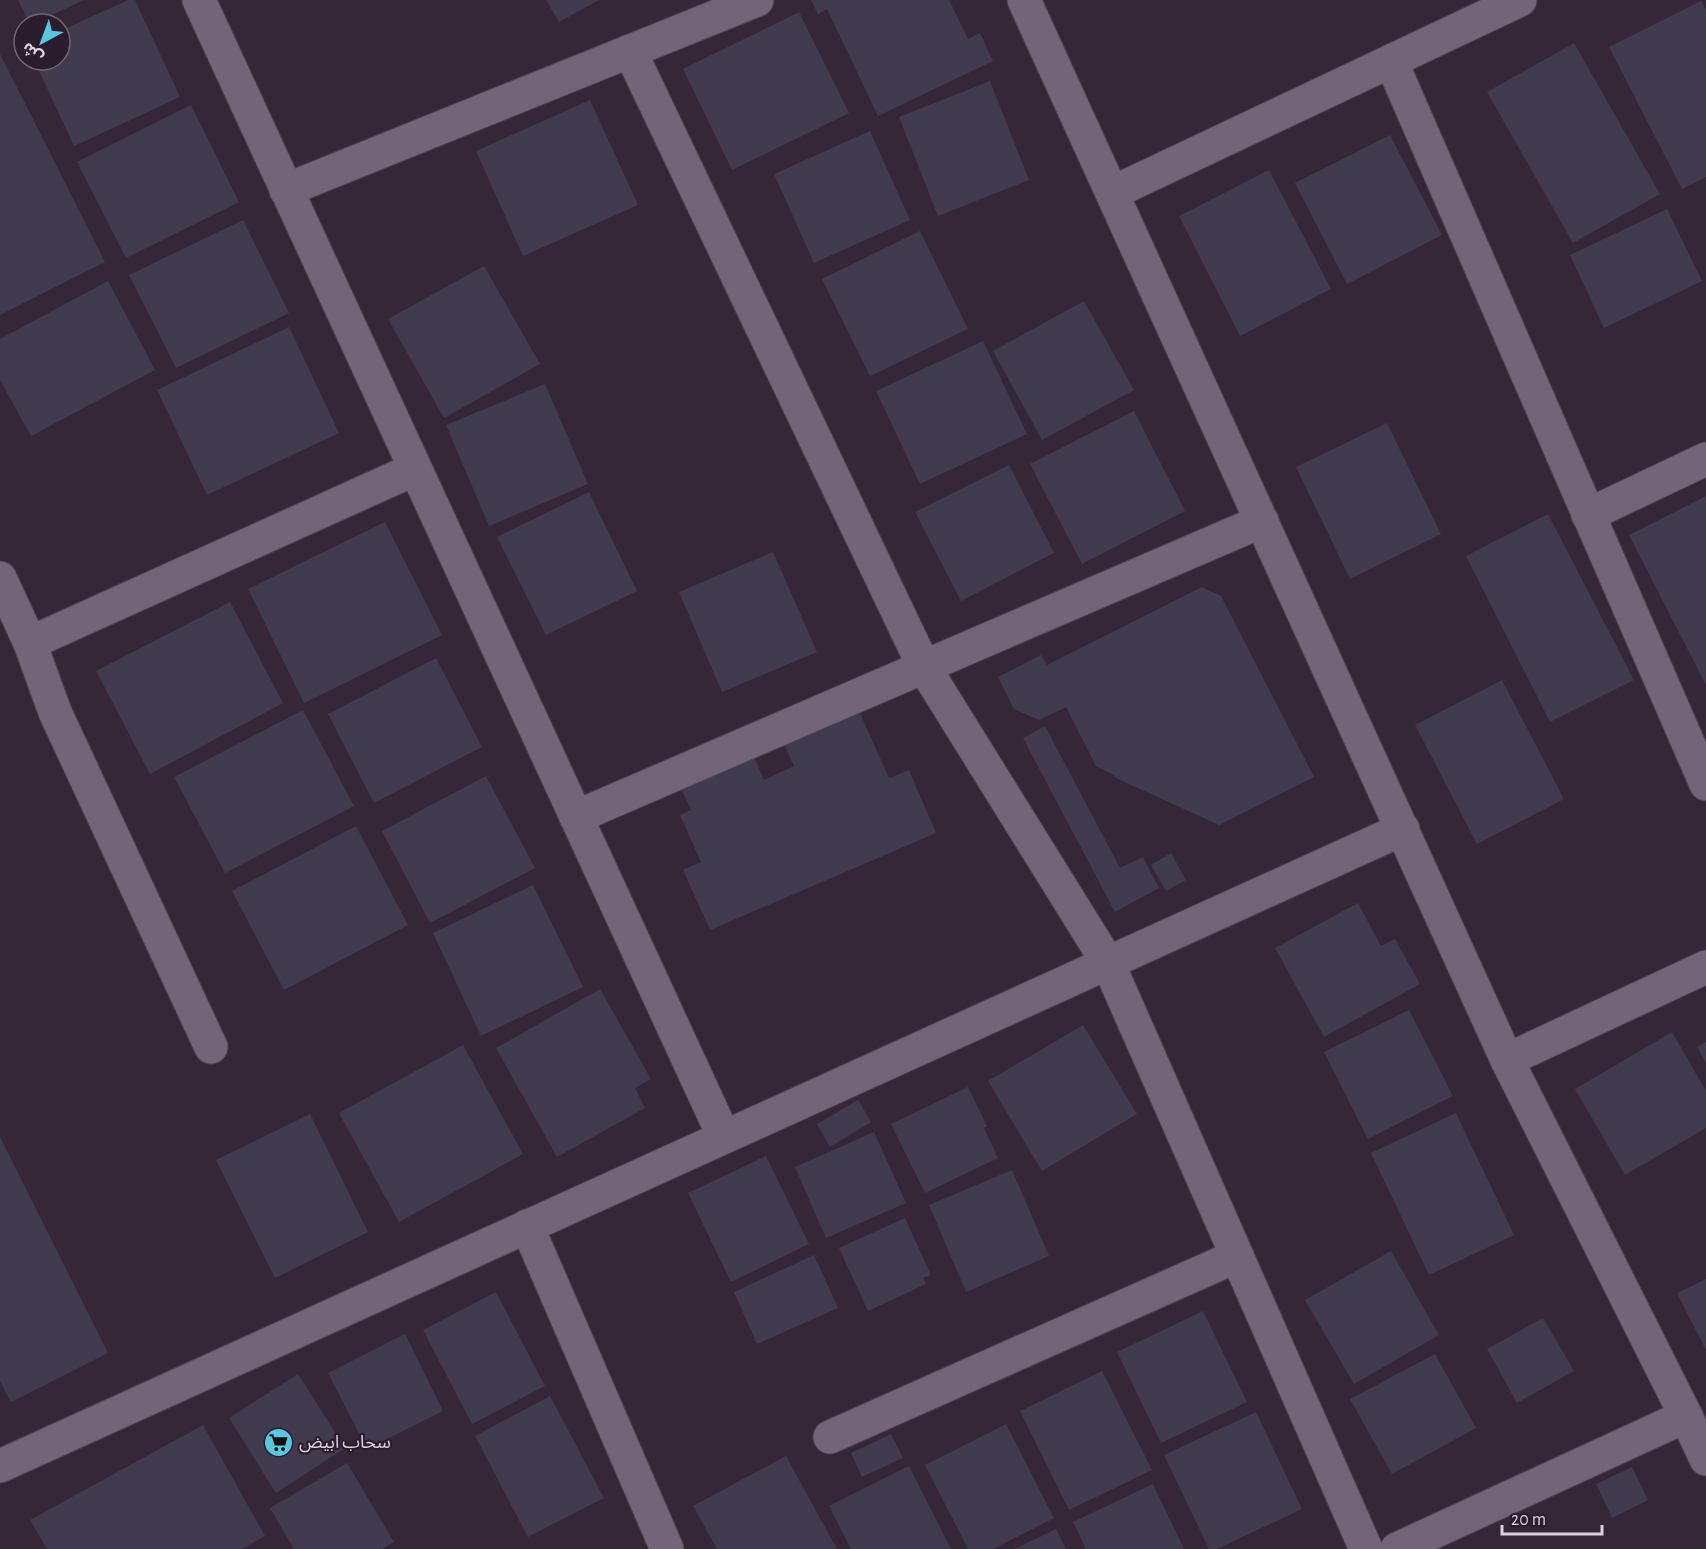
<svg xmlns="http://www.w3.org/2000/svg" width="1706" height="1549" font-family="'Alegreya Sans','Noto Sans Arabic',sans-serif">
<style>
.building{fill:#413b4f}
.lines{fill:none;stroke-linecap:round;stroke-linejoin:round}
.street-casing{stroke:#4e4250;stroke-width:35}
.street{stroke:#746477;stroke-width:33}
.labels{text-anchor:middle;stroke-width:4.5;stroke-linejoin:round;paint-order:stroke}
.poi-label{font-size:18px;fill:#dbd2dd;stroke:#2b1d2d;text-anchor:start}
</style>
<rect width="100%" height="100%" fill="#352738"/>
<g class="building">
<path d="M 18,0 L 84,0 L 32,24 L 30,24 Z"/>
<path d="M 128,0 L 135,0 L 180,97 L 74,146 L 34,60 L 60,60 L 60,31 Z"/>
<path d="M 546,0 L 599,0 L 559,22 Z"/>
<path d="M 811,0 L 949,0 L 968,39 L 980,33 L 993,61 L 878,116 L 827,9 L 818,14 Z"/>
<path d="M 1701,1 L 1706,10 L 1706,177 L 1682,189 L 1609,47 Z"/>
<path d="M 799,12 L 849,113 L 732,170 L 683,69 Z"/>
<path d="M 1574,43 L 1660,194 L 1573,243 L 1487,92 Z"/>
<path d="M 0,54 L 105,262 L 0,315 Z"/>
<path d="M 990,81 L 1029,180 L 938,216 L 899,117 Z"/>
<path d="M 590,100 L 638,205 L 523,256 L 476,151 Z"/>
<path d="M 191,105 L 239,202 L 126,258 L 77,162 Z"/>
<path d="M 870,131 L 910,220 L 814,263 L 774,174 Z"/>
<path d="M 1390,135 L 1442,235 L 1347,284 L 1295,183 Z"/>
<path d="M 1269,170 L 1331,289 L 1240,336 L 1179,216 Z"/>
<path d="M 1667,209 L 1702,281 L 1604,328 L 1570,255 Z"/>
<path d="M 243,220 L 289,313 L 176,368 L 129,275 Z"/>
<path d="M 920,231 L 968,329 L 870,376 L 822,279 Z"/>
<path d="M 484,266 L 540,364 L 444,418 L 388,319 Z"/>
<path d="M 108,281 L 155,370 L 31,436 L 0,380 L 0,339 Z"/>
<path d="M 1084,301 L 1134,390 L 1042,440 L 993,351 Z"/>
<path d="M 289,327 L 339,433 L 207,495 L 157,390 Z"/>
<path d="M 983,341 L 1027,434 L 920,484 L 876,391 Z"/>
<path d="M 545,384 L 588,484 L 489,526 L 446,425 Z"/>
<path d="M 1134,411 L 1185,511 L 1082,564 L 1030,464 Z"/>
<path d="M 1387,423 L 1441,534 L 1350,579 L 1296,467 Z"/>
<path d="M 1009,465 L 1054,553 L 961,601 L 915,512 Z"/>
<path d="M 589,492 L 637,591 L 546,635 L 497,537 Z"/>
<path d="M 1706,496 L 1706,685 L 1629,535 Z"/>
<path d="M 1548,514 L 1634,680 L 1550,722 L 1466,556 Z"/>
<path d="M 385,522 L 442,635 L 304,703 L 248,589 Z"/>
<path d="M 773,552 L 817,652 L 722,692 L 679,592 Z"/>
<path d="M 1202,587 L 1221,596 L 1314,777 L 1219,825 L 1116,778 L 1114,775 L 1096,766 L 1066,707 L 1039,720 L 1014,709 L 998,677 L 1041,655 L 1047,665 Z"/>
<path d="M 230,602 L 283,703 L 150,774 L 96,671 Z"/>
<path d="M 436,658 L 482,747 L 374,803 L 328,714 Z"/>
<path d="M 1502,680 L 1564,799 L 1477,844 L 1415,725 Z"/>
<path d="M 303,710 L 354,806 L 225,873 L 174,777 Z"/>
<path d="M 859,711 L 889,778 L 909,770 L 936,833 L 710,930 L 683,870 L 701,862 L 680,815 L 691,810 L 680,786 L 753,754 L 764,780 L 794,766 L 784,744 Z"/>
<path d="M 1045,726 L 1120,868 L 1143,857 L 1159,888 L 1115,912 L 1023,738 Z"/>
<path d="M 486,776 L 535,868 L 430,923 L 382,831 Z"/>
<path d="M 356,826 L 408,925 L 284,990 L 232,891 Z"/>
<path d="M 1171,853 L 1186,880 L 1166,891 L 1151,865 Z"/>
<path d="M 533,885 L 583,987 L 481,1036 L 433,933 Z"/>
<path d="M 1358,903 L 1381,946 L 1395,939 L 1420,984 L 1324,1037 L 1275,948 Z"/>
<path d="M 600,989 L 651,1079 L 635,1088 L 645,1108 L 557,1157 L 496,1048 Z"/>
<path d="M 1409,1010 L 1453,1096 L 1368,1139 L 1324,1052 Z"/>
<path d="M 1083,1025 L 1137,1114 L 1042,1171 L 988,1081 Z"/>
<path d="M 1672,1032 L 1706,1091 L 1706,1128 L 1625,1175 L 1575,1089 Z"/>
<path d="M 1706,1042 L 1706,1063 L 1697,1047 Z"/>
<path d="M 463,1045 L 523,1154 L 399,1222 L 339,1113 Z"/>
<path d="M 968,1087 L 987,1126 L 984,1128 L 998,1158 L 925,1193 L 891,1124 Z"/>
<path d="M 858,1100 L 871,1122 L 830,1147 L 817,1124 Z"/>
<path d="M 1456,1113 L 1514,1235 L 1429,1275 L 1371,1153 Z"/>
<path d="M 310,1114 L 368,1232 L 275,1278 L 216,1160 Z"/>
<path d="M 874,1132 L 906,1203 L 826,1238 L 795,1167 Z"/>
<path d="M 0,1137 L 108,1353 L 11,1402 L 0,1381 Z"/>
<path d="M 766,1156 L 809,1244 L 731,1282 L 688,1193 Z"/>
<path d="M 1012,1170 L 1049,1256 L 966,1292 L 929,1205 Z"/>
<path d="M 905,1218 L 931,1275 L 923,1278 L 926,1284 L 868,1311 L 839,1248 Z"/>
<path d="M 1391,1251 L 1439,1335 L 1354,1384 L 1305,1300 Z"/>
<path d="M 814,1255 L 838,1308 L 757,1344 L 734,1292 Z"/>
<path d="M 1706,1279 L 1706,1350 L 1677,1293 Z"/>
<path d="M 496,1292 L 545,1386 L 472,1424 L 423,1330 Z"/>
<path d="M 1203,1311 L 1247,1402 L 1161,1443 L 1117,1352 Z"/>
<path d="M 1543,1318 L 1574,1371 L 1517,1403 L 1487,1349 Z"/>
<path d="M 405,1334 L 443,1411 L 367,1449 L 328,1373 Z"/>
<path d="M 1435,1354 L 1476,1428 L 1392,1474 L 1350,1399 Z"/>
<path d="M 1102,1371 L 1152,1470 L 1069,1510 L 1020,1411 Z"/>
<path d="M 298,1374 L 345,1448 L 276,1493 L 229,1418 Z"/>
<path d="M 550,1396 L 604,1498 L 528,1537 L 475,1436 Z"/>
<path d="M 1256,1412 L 1302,1509 L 1217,1549 L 1209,1549 L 1164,1455 Z"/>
<path d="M 1006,1424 L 1054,1518 L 993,1549 L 968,1549 L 925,1465 Z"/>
<path d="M 203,1425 L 265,1536 L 242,1549 L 47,1549 L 30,1520 Z"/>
<path d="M 891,1434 L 903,1458 L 862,1477 L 851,1453 Z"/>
<path d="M 786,1456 L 837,1549 L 717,1549 L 693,1506 Z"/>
<path d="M 347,1463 L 394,1542 L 382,1549 L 294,1549 L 270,1508 Z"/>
<path d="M 909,1466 L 951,1549 L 851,1549 L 829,1506 Z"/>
<path d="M 1632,1467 L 1648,1500 L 1612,1518 L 1596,1484 Z"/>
<path d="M 1153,1484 L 1184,1549 L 1086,1549 L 1073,1522 Z"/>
<path d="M 1056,1529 L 1066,1549 L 1015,1549 Z"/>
</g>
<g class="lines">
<defs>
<g id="street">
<path d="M 199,0 L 724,1137"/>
<path d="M 1024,0 L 1507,1060 L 1686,1416 L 1706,1459"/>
<path d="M 630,51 L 924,667 L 1108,963 L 1366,1549"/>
<path d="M 1391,61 L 1706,784"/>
<path d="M 286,190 L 757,0"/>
<path d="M 1112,193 L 1520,0"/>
<path d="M 1588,515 L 1706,459"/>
<path d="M 0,578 L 30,643 L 55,712 L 211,1047"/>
<path d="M 30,643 L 415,469"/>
<path d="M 576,817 L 1262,521"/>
<path d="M 1507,1060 L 1706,967"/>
<path d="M 527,1226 L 667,1549"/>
<path d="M 830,1437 L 1237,1256"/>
<path d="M 0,1466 L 1403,829"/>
<path d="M 1397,1549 L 1686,1416"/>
</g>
</defs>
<use href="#street" class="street-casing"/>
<use href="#street" class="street"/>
</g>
<defs>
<symbol id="supermarket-disc" viewBox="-11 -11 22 22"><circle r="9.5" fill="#56c9e1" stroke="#2b1d2d"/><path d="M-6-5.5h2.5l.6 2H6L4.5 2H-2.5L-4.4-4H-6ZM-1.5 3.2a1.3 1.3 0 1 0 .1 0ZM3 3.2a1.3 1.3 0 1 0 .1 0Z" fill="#111"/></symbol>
</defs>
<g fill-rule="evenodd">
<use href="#supermarket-disc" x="262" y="1426" width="33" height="33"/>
</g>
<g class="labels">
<g class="poi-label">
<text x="299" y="1448">سحاب ابيض</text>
</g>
</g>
<g transform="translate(42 42) rotate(221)"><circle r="28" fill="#2b1d2d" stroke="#716573" stroke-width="1.5"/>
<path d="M0-4.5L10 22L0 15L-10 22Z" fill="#56c9e1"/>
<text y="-9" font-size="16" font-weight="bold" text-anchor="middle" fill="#dbd2dd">ش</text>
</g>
<path d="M1502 1525v9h100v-9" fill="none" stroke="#dbd2dd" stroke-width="3"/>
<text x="1511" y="1525" font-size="18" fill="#dbd2dd" stroke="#2b1d2d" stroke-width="4.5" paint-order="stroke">20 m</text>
</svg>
